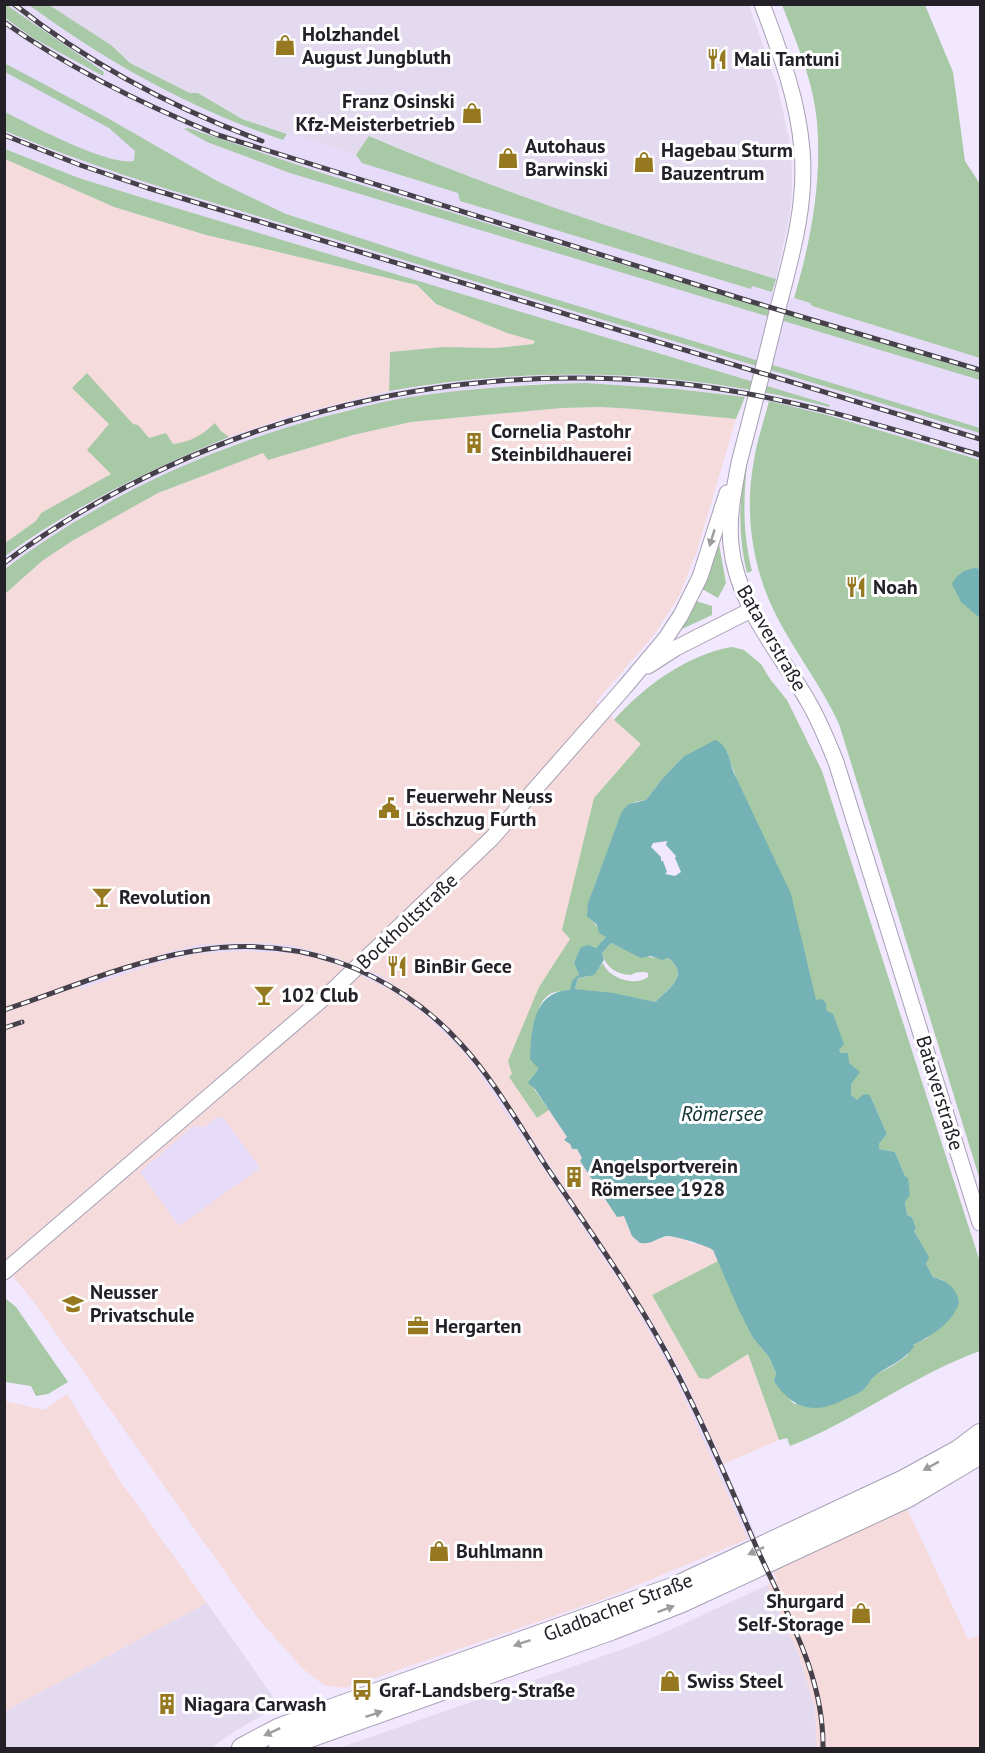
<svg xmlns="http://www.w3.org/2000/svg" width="985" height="1753" font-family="'PT Sans',sans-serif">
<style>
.commercial{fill:#e3daef}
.industrial{fill:#f6dbdd}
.built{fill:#e6dbf8}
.green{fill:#a8c9a6}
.water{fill:#74b2b5;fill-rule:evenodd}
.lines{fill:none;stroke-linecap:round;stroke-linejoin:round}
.minor-casing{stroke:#a79fb4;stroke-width:17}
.major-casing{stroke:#a79fb4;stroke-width:22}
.minor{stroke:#fff;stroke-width:15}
.major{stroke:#fff;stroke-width:20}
.rail-casing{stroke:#45404a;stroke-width:5}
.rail{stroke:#fff;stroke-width:3;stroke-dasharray:9;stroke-linecap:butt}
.oneway{fill:#9c9b9e}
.labels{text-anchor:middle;stroke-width:6;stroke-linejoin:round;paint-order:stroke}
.poi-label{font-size:20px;font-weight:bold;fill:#242028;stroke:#fff;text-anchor:start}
.street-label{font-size:20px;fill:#242028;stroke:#fff}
.water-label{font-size:21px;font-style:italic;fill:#103132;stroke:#fff}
</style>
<rect width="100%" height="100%" fill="#f1e8ff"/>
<g class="commercial">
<path d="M 49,5 L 749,5 L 778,88 L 789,139 L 792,166 L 792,194 L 789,219 L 776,279 L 622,232 L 475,179 L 370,136 L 356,155 L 242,119 L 199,93 L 190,93 L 130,63 L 111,45 Z"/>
<path d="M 767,1585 L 798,1653 L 815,1708 L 817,1748 L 339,1748 L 629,1647 L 668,1631 Z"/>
<path d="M 207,1603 L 276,1701 L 273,1709 L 227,1736 L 212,1748 L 5,1748 L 5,1711 Z"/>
</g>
<g class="industrial">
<path d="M 5,159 L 114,207 L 206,235 L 417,285 L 436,304 L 507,333 L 535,340 L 533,344 L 496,348 L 443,347 L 390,352 L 389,391 L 291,416 L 229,437 L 221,431 L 215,423 L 200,436 L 185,443 L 173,444 L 111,474 L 41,513 L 36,521 L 5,543 Z"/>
<path d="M 601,407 L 634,409 L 736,419 L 697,551 L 679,597 L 654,635 L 596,702 L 641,744 L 594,798 L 570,939 L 539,987 L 512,1074 L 509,1077 L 536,1117 L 549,1110 L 567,1137 L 564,1139 L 570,1144 L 573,1149 L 577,1149 L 583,1158 L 580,1161 L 617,1216 L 624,1216 L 632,1236 L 660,1239 L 669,1236 L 677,1236 L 693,1244 L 707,1245 L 713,1250 L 718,1261 L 652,1295 L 699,1378 L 708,1379 L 748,1354 L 779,1440 L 724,1464 L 681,1372 L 651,1320 L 516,1114 L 510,1117 L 629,1296 L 674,1375 L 748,1539 L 604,1599 L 346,1688 L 325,1686 L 303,1669 L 259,1620 L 33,1301 L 5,1267 L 5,594 L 42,561 L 72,541 L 158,493 L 263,453 L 292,452 L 353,435 L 411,422 L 562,408 Z"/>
<path d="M 67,1394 L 119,1479 L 207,1603 L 5,1711 L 5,1401 L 44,1410 Z"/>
<path d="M 905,1504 L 968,1639 L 980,1635 L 980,1748 L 817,1748 L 815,1708 L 798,1653 L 767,1585 L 777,1580 L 772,1570 Z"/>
</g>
<g class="built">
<path d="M 5,5 L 49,5 L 111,45 L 130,63 L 190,93 L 198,93 L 242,119 L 356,155 L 369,136 L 475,179 L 622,232 L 776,279 L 772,292 L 810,303 L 812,306 L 980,358 L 980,460 L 827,415 L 745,397 L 677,389 L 585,383 L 532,384 L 474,389 L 348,410 L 292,426 L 233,445 L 172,471 L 102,506 L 5,569 L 5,556 L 14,550 L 95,499 L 167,463 L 229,437 L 291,416 L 389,391 L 473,379 L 583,373 L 677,379 L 744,389 L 829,407 L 829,405 L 153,201 L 79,178 L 5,149 Z"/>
<path d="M 231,943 L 267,943 L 293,946 L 331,956 L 379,975 L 427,1008 L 465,1045 L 515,1113 L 651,1320 L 681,1372 L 756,1535 L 748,1539 L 674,1375 L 629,1296 L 475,1067 L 460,1048 L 423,1013 L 389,989 L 348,969 L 317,958 L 291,953 L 243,951 L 194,954 L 157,963 L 80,989 L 78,981 L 169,952 L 198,945 Z"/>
<path d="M 220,1117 L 224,1119 L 260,1168 L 179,1226 L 140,1172 L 193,1126 L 205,1127 L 215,1118 Z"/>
</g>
<g class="green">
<path d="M 5,4 L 104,72 L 103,76 L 33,38 L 5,18 Z"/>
<path d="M 29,5 L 49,5 L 111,45 L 130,63 L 190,93 L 198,93 L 242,119 L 287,134 L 283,140 C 191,109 107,62 29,5 Z"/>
<path d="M 782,5 L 925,5 L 953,72 L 965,161 L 980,184 L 980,358 L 812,306 L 810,303 L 794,298 C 811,241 822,182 817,122 C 814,83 796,41 782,5 Z"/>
<path d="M 4,63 L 104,116 L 217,181 L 286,214 L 446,266 L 980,428 L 980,433 L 164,188 C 110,171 57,152 5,131 L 5,112 C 31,125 108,166 134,161 L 135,151 L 109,128 L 5,72 Z"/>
<path d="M 188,128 L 325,174 L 980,373 L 980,380 L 290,173 L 207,142 L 184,129 Z"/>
<path d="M 369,136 C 502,193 638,237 776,279 L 772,292 L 752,286 L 751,289 L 460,201 L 458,193 L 362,163 L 356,155 Z"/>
<path d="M 5,149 L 79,178 L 153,201 L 830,405 L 829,407 C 682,369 539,365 389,391 L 390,352 L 443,347 L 496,348 L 533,344 L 535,341 L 507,333 L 436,304 L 417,285 L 206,235 L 114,207 L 5,159 Z"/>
<path d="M 87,373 L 133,424 L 138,425 L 149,438 L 166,433 L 173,444 C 191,442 202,435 215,423 L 221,431 L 229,437 C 151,469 73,506 5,556 L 5,543 L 36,521 L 41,513 L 111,474 L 87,450 L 109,424 L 72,388 Z"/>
<path d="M 585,383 L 677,389 L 745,397 L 736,419 L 634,409 L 601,407 L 562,408 L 496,414 L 411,422 L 353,435 L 268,460 L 263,453 L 158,493 L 72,541 L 42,561 L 5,594 L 5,569 C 98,499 207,449 319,418 C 347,411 375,403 404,398 C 464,389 524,384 585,383 Z"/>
<path d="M 769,401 L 827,415 L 980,460 L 980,1180 L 839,724 C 821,685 796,654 777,617 C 752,569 744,512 754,460 C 757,440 764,421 769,401 Z"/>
<path d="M 745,464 L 747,465 C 743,502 743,535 752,571 L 747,573 C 738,536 739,502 745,464 Z"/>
<path d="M 717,543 L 719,544 L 726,583 L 718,598 L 702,589 Z"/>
<path d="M 696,601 L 712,606 L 712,615 L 682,629 L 679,627 Z"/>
<path d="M 732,647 L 744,650 L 761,664 L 770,679 L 787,700 L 822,771 L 980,1262 L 980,1351 C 913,1375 857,1420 790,1446 L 787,1438 L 779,1440 L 748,1354 L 708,1379 L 699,1378 L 652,1295 L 718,1261 L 753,1338 L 769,1357 L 776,1373 L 774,1381 L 794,1404 L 862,1391 L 875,1375 L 892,1366 L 907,1356 L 913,1345 L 927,1338 L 935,1330 L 943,1280 L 933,1277 L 926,1264 L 928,1257 L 914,1231 L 916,1228 L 912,1217 L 907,1215 L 905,1202 L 910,1194 L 905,1176 L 895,1152 L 879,1149 L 879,1144 L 887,1134 L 870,1095 L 857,1101 L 850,1095 L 849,1063 L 839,1050 L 825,1010 L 816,1001 L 727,752 L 683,757 L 662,779 L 646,800 L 634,802 C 619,834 589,882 588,916 L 606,937 L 596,948 L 580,948 L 574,963 L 579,973 L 570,990 C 564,991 555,991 550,994 C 529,1007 537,1048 538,1068 L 535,1076 L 530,1079 L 532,1086 L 549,1110 L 537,1118 L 509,1077 L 512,1074 L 508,1061 L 539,987 L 570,939 L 562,930 L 594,798 L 641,744 L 614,720 C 643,687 688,654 732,647 Z"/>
<path d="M 611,943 C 623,950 655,961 668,958 C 691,975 668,989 655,1002 L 575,989 L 578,978 L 589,976 L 603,963 C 608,978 635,987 648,977 L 648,973 C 643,971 635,972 631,975 C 616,974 606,968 602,953 Z"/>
<path d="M 5,1298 L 16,1307 L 68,1382 L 48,1394 L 36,1396 L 31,1386 L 5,1382 Z"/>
</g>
<g class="water">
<path d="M 975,568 L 980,569 L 980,618 L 961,602 L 952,584 C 957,574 964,570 975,568 Z"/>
<path d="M 715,740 C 727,744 730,760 733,771 L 791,894 L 816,1000 L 822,999 L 826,1003 L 826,1010 L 833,1014 L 844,1044 L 839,1050 L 841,1053 L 848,1053 L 849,1063 L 860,1072 L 851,1084 L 851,1095 L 857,1100 L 864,1094 L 870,1095 L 887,1134 L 879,1144 L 879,1149 L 895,1152 L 905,1176 L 908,1178 L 910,1195 L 905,1202 L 907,1215 L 912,1217 L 916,1228 L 914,1231 L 929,1257 L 926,1264 L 933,1277 C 947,1281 956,1287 959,1302 C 954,1322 931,1336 913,1345 L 914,1347 C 904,1360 891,1365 877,1374 C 871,1378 868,1386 862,1391 C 857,1394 850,1397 845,1399 C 815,1415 793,1410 774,1381 L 776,1373 L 769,1357 L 753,1338 L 738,1308 L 713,1250 C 708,1246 673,1235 667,1236 C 657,1238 651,1245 640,1243 L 632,1236 L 624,1216 L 617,1217 L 580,1161 L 582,1158 L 577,1149 L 572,1149 L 570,1144 L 564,1140 L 567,1137 L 535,1089 L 528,1083 C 531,1077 536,1075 538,1068 L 530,1059 C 531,1031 533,991 570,990 L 572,981 L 579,974 L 574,963 L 580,948 L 588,945 L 596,948 L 606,937 L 599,933 L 597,925 L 587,916 L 588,903 L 622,811 L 629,804 L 646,800 L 662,779 L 683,757 ZM 667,841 L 666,845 L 676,856 L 675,858 L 681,872 L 675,876 L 665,874 L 667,872 L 663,861 L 661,861 L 661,857 L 651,847 L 653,843 ZM 611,943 L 641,958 L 651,956 L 662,960 L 668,958 C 691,975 668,989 655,1002 L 613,993 L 575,989 L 578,978 L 594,975 L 604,960 L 602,953 Z"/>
</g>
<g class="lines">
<defs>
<g id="minor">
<path d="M 762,4 C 780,52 798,99 802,150 C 807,205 791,258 777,312 C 765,362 752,413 739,463 C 734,490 728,517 731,545 C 737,606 780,652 809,703 C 820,722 828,742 836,762 L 980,1223"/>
<path d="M 648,666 L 676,648 L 751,610"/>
<path d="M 4,1272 L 333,990 L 492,838 L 624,688 L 666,638 L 681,615 L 700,577 L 727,493"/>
</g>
<g id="major">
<path d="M 242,1748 L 278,1729 L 304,1719 L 675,1587 L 904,1480 L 959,1450 L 980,1434"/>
<path d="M 279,1748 L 611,1630 L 682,1602 L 908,1497 L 980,1454"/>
</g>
</defs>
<use href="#minor" class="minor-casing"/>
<use href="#major" class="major-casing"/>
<use href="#minor" class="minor"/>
<use href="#major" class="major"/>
<defs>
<g id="rail">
<path d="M 14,4 C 89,64 173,108 262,141"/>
<path d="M 4,22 C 70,69 144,105 218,135 L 749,301 L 980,370"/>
<path d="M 4,135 L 80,165 L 148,188 L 980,439"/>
<path d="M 4,563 C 195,422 441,359 675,383 C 780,394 880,425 980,455"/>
<path d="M 4,1010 C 117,972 218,920 338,962 C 384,978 428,1007 461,1044 C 494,1080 519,1125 546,1166 C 592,1234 641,1302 678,1375 C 708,1433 733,1493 759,1553 C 788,1616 824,1677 823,1748"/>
<path d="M 4,1028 L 22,1022"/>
</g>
</defs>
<use href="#rail" class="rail-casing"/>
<use href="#rail" class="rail"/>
</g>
<defs><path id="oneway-solid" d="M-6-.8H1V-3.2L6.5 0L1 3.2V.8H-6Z" transform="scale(1.5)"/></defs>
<g class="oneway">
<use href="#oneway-solid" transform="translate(712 538) rotate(107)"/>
<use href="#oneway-solid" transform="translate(931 1466) rotate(151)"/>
<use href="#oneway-solid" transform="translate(756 1551) rotate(155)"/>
<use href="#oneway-solid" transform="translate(666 1609) rotate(-21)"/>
<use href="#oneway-solid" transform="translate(522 1643) rotate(161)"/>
<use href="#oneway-solid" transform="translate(374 1714) rotate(-19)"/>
<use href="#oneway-solid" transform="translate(272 1732) rotate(155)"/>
</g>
<defs>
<symbol id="shop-bare" viewBox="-9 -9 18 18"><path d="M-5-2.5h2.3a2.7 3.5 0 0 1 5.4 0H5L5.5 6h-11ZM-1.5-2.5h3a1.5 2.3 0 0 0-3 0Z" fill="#95781f" stroke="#fff" stroke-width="2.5" paint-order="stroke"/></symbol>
<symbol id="restaurant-bare" viewBox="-9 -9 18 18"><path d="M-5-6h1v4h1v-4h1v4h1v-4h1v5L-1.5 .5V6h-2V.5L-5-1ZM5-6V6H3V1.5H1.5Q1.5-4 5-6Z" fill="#95781f" stroke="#fff" stroke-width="2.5" paint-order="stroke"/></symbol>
<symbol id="building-bare" viewBox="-9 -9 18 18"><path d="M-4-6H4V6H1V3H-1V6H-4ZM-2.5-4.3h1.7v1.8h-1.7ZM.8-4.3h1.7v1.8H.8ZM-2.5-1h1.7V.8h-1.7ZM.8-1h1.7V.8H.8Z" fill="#95781f" stroke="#fff" stroke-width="2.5" paint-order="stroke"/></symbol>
<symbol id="civic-bare" viewBox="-9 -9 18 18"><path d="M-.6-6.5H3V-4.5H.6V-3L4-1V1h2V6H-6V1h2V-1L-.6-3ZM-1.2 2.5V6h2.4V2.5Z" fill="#95781f" stroke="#fff" stroke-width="2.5" paint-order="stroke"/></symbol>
<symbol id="bar-bare" viewBox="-9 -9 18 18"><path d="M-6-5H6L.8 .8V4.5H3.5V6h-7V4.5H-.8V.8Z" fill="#95781f" stroke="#fff" stroke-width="2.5" paint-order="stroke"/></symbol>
<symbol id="school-bare" viewBox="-9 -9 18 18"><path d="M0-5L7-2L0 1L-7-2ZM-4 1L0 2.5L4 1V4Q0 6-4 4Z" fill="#95781f" stroke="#fff" stroke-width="2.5" paint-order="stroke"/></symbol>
<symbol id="office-bare" viewBox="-9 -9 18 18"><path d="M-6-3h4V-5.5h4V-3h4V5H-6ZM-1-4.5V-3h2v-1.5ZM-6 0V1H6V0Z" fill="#95781f" stroke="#fff" stroke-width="2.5" paint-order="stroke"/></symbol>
<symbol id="bus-bare" viewBox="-9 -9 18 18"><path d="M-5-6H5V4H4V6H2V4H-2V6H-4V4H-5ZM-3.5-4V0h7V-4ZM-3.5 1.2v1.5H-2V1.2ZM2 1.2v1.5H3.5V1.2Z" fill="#95781f" stroke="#fff" stroke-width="2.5" paint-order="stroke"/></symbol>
</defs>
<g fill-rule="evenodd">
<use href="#shop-bare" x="270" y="30" width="30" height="30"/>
<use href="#restaurant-bare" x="702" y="44" width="30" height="30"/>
<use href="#shop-bare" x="457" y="98" width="30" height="30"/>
<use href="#shop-bare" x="493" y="143" width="30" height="30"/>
<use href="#shop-bare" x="629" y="147" width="30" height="30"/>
<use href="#building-bare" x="459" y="428" width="30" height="30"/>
<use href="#restaurant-bare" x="841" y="572" width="30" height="30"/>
<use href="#civic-bare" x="374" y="793" width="30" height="30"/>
<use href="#bar-bare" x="87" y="882" width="30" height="30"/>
<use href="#restaurant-bare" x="382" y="951" width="30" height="30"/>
<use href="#bar-bare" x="249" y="980" width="30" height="30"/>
<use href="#building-bare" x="559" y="1162" width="30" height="30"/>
<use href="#school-bare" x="58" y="1289" width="30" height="30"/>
<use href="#office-bare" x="403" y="1311" width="30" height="30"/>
<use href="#shop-bare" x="424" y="1536" width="30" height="30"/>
<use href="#shop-bare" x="846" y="1598" width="30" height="30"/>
<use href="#shop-bare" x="655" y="1666" width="30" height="30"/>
<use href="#bus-bare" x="347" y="1675" width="30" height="30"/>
<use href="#building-bare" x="152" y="1689" width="30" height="30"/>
</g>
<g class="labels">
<g class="poi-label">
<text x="302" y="41">Holzhandel<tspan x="302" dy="23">August Jungbluth</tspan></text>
<text x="734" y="66">Mali Tantuni</text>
<text x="455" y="108" text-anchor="end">Franz Osinski<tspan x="455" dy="23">Kfz-Meisterbetrieb</tspan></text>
<text x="525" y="153">Autohaus<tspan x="525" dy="23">Barwinski</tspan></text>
<text x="661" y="157">Hagebau Sturm<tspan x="661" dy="23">Bauzentrum</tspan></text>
<text x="491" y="438">Cornelia Pastohr<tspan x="491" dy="23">Steinbildhauerei</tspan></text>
<text x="873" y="594">Noah</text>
<text x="406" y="803">Feuerwehr Neuss<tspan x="406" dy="23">Löschzug Furth</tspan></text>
<text x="119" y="904">Revolution</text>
<text x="414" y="973">BinBir Gece</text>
<text x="281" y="1002">102 Club</text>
<text x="591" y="1173">Angelsportverein<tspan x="591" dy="23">Römersee 1928</tspan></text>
<text x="90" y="1299">Neusser<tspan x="90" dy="23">Privatschule</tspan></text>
<text x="435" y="1333">Hergarten</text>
<text x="456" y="1558">Buhlmann</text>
<text x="844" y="1608" text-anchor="end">Shurgard<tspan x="844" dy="23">Self-Storage</tspan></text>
<text x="687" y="1688">Swiss Steel</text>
<text x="379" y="1697">Graf-Landsberg-Straße</text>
<text x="184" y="1711">Niagara Carwash</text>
</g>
<g class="street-label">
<text transform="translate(772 638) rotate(60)" y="7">Bataverstraße</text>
<text transform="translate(407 921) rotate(-43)" y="7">Bockholtstraße</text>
<text transform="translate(940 1093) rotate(73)" y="7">Bataverstraße</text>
<text transform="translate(618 1607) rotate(-21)" y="7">Gladbacher Straße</text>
</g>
<g class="water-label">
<text x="722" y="1121">Römersee</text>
</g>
</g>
<rect width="985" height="1753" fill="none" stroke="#242028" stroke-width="12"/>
</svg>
